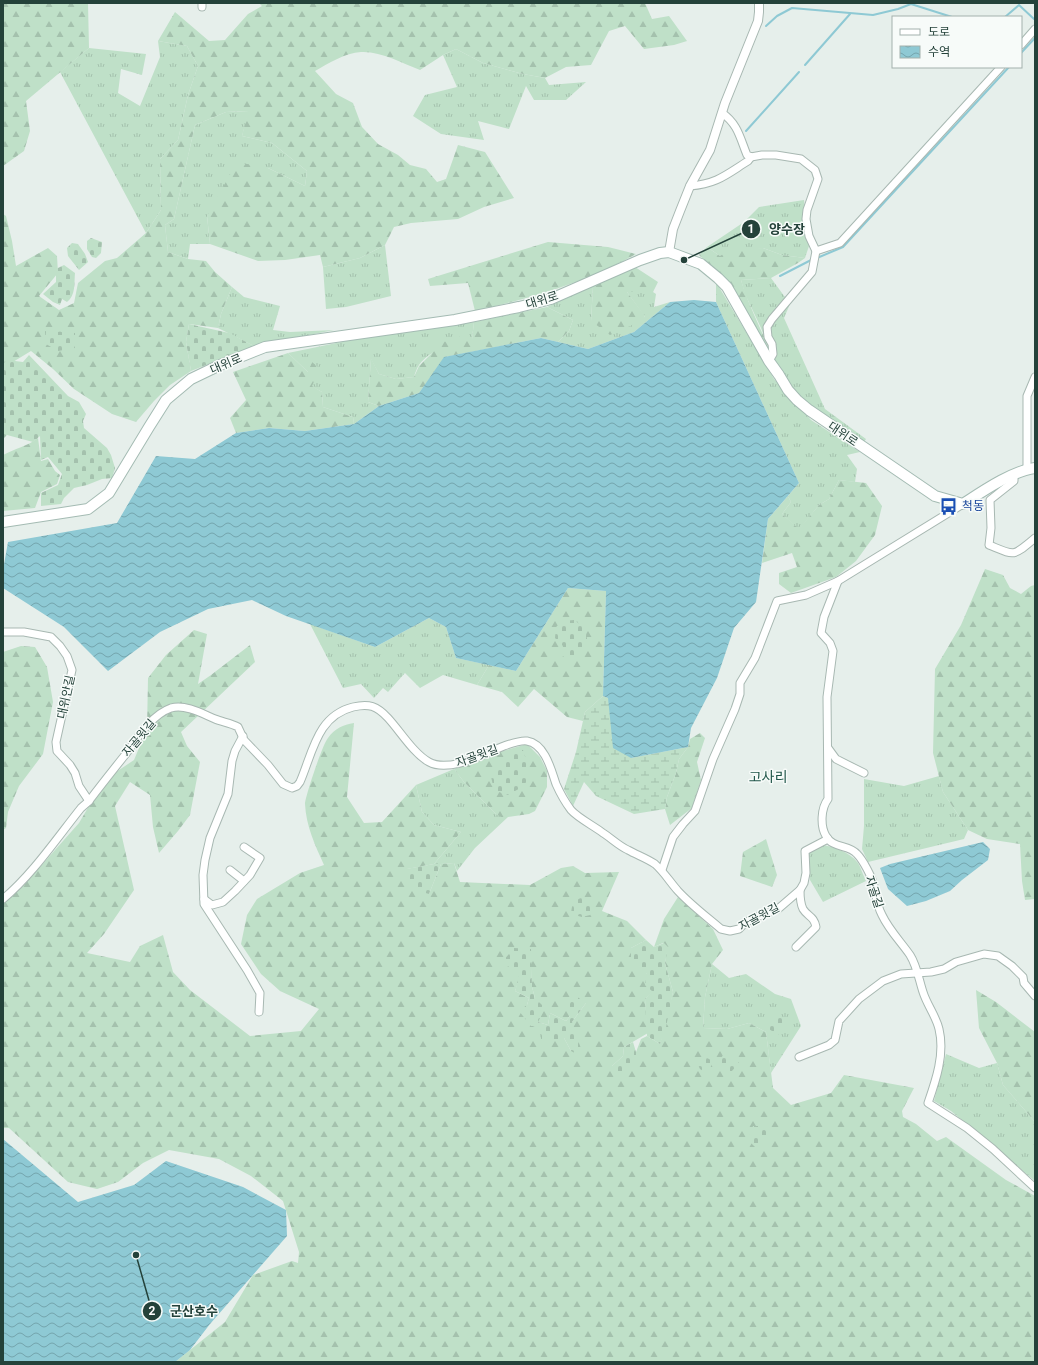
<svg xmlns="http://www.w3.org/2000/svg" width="1038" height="1365" font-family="Roboto,'Noto Sans KR',sans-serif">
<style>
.grass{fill:url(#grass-tufts)}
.forest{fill:url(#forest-firs);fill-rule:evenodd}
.wetland{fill:url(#wetland-marsh)}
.cemetery{fill:url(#cemetery-stones)}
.water{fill:url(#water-waves)}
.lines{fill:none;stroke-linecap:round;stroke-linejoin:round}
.stream{stroke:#8ec9d4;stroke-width:2}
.minor-casing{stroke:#a8b8b2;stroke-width:9}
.tertiary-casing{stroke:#a8b8b2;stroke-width:10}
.secondary-casing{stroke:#a4bbb3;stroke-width:12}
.minor{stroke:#fff;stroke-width:7}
.tertiary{stroke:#fff;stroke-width:8}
.secondary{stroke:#fff;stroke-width:10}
.labels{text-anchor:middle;stroke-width:3;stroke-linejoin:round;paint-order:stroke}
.street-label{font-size:12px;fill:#24423a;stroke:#f7fbf9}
.transit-label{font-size:12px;fill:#164399;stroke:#f7fbf9;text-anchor:start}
.quarter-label{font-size:14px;fill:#1f5548;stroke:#f7fbf9}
.leader{fill:none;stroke:#24423a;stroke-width:1.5}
.callout-dot{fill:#24423a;stroke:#f7fbf9;stroke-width:1.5}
.mark-label{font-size:12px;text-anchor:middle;font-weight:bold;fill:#fff}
.callout-label{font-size:13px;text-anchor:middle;font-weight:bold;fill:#24423a;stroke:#f7fbf9;stroke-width:3;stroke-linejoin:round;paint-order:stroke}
</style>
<defs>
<pattern id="grass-tufts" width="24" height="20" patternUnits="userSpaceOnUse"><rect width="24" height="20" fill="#bfe0c8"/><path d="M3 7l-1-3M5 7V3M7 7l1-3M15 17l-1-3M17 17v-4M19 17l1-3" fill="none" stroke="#a4c1ad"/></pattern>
<pattern id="forest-firs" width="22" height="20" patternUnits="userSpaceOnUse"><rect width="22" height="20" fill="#bfe0c8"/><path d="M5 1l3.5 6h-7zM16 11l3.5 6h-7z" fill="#a4c1ad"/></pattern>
<pattern id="wetland-marsh" width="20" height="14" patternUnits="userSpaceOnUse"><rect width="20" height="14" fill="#bfe0c8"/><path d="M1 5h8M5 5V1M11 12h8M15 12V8" fill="none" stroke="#a4c1ad"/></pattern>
<pattern id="cemetery-stones" width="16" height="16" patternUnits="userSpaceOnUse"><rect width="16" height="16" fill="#bfe0c8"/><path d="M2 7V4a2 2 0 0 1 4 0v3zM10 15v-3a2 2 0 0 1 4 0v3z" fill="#a4c1ad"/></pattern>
<pattern id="water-waves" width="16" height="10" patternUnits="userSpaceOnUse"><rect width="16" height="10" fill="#8ec9d4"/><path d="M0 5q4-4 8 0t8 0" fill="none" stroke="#74a5ad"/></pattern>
</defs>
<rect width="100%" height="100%" fill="#e6efeb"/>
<g class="grass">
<path d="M 158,41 L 187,46 L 198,66 L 188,95 L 178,140 L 160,159 L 161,210 L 146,233 L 60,72 L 89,48 L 146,54 L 142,75 L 121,69 L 118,93 L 140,106 L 160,57 Z"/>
<path d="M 456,49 L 483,63 L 523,74 L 545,78 L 549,85 L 586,82 L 566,100 L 534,100 L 526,86 L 509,129 L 478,121 L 484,140 L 441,134 L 413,116 L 425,95 L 457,87 L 443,55 Z"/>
<path d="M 249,111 L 242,136 L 272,143 L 307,171 L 305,186 L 268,168 L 207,216 L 210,244 L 190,244 L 188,259 L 168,252 L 165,225 L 174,219 L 195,125 L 226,112 Z"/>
<path d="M 804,200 L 809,246 L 805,258 L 782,255 L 763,248 L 720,256 L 707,247 L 744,222 L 759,207 Z"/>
<path d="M 385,245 L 391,296 L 346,307 L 326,309 L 323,267 L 360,258 Z"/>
<path d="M 771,278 L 790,304 L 784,318 L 825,409 L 866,439 L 863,444 L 797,394 L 776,363 L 769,349 L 761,328 L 745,294 L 741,280 Z"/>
<path d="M 716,282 L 774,379 L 811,420 L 860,452 L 847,455 L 857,469 L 855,482 L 839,480 L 829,499 L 819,505 L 799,530 L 782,514 L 791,502 L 788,496 L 799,483 L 716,302 Z"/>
<path d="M 593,286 L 591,321 L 645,317 L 627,292 L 653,292 L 656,294 L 654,307 L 670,302 L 634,332 L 588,349 L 558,342 L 569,331 L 573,320 L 547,307 Z"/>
<path d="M 232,287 L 244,297 L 280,306 L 273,330 L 290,332 L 334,330 L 254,346 L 218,328 L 221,314 Z"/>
<path d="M 474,322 L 472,339 C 453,343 431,349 419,365 C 417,368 415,373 414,377 L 396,379 L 379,374 L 371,359 L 368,402 L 379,406 L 354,424 L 353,417 L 323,407 L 322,392 L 311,386 L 308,372 L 288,353 L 346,341 Z"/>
<path d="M 429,618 L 446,627 L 456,658 L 489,665 L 477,685 L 443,675 L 420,688 L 405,673 L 388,692 L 383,688 L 374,698 L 361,684 L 343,688 L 310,624 L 375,647 Z"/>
<path d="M 454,769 L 464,782 L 496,814 L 501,816 L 508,817 L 475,848 L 457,871 L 454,863 L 441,864 L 434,864 L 461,832 L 434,825 L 422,812 L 416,785 Z"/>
<path d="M 939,776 L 943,792 L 968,830 L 964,839 L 868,862 L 862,849 L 864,826 L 864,779 L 904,786 Z"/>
<path d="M 819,844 C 833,847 849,851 858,863 C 861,868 863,875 866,881 L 823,902 L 810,880 L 809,853 Z"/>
<path d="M 712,964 L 729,978 L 746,974 L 775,994 L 791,999 L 801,1026 L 771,1073 L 766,1032 L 749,1023 L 727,1029 L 703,1028 L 705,997 Z"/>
<path d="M 946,1054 L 979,1068 L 997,1063 L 1003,1085 L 1035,1122 L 1035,1181 L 951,1111 L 934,1101 Z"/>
</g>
<g class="forest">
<path d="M 3,3 L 88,3 L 89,48 L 26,101 L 30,131 L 24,151 L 3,166 Z"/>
<path d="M 259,3 L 645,3 L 652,19 L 669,16 L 687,41 L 674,45 L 644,49 L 625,26 L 609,31 L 591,65 L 566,67 L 545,78 L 523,74 L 483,63 L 456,49 L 443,55 L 420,70 C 402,63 381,51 361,52 C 345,53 329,63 315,71 L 336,94 L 353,103 L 362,127 L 378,144 L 398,155 L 410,165 L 426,169 L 437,182 L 446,179 L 458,145 L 485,152 L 514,198 L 484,207 L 458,219 L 411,223 L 394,227 L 385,245 L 360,258 L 323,267 L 320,255 L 285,260 L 258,261 L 210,244 L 207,216 L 237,162 L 268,168 L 305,186 L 307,171 L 272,143 L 242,136 L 248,111 L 226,112 L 195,125 L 174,219 L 165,225 L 168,252 L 188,259 L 206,261 L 215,272 L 232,287 L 221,314 L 218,328 L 189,324 L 186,342 L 191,371 L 170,385 L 154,401 L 136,422 L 112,414 L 74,389 L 53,369 L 31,351 L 3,368 L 3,214 L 6,216 L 12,241 L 16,266 L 48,248 L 57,256 L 58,273 L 39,296 L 59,310 L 74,303 L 78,283 L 105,261 L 117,258 L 146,233 L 161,210 L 160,159 L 178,140 L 188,95 L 198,66 L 187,46 L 158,41 L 175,12 L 209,41 L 225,40 L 248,14 L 262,6 Z"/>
<path d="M 548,242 L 608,247 L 636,254 C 586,283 530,298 475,311 L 468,283 L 430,286 L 428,279 Z"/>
<path d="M 707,247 L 720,256 L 731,249 L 763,248 L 782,255 L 805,258 L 798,263 L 771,278 L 741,280 C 748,304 760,326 769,349 C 754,331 746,309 734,290 C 725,277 711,266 699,255 Z"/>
<path d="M 635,267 L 658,282 L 653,292 L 627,292 L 645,316 L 641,321 L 610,335 L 591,321 L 593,286 Z"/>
<path d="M 547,307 L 573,320 L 569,331 L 558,342 L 541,338 L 445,357 L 419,393 L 379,406 L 368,402 L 371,358 L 379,374 L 396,379 L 414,377 L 419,366 L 434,351 L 432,341 L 457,342 L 460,335 L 472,339 L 474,322 Z"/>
<path d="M 288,353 L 308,372 L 312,362 L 320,369 L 312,386 L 322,392 L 323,407 L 353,417 L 354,424 L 305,431 L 269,428 L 236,433 L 230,418 L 246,400 L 233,372 Z"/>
<path d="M 38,438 L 41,461 L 48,459 L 55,471 L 60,475 L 57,484 L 41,492 L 35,508 L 3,511 L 3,455 C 14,449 28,446 38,438 Z"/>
<path d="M 839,480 L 866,483 L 882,506 L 875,535 L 856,561 L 836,577 L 791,593 L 779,584 L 779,573 L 797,567 L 792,553 L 762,563 L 768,519 L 788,496 L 791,502 L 782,514 L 799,529 L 819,505 L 829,499 Z"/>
<path d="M 985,569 L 1003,575 L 1010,588 L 1021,594 L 1031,586 L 1035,585 L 1035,899 L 1025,900 L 1022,881 L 1020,844 L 987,839 L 968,830 L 943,792 L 933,753 L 935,669 L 961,625 Z"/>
<path d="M 568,588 L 606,591 L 603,696 L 585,712 L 583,721 L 567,717 L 534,689 L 518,707 L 502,692 L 477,685 L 489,665 L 516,671 Z"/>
<path d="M 194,630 L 207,634 L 198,684 L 211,675 L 250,645 L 255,662 L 181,732 L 187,746 L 200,762 L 190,815 L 178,831 L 159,853 L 153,827 L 150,795 L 130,782 L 115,806 L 134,890 L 104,934 L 87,953 L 130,962 L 140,946 L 163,935 L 173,972 L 190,990 L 250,1036 L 301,1031 L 319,1009 L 280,991 L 261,974 L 241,944 L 247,915 L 257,899 L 300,873 L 324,865 C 315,845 306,826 305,804 C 305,797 323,743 328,738 C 335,728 343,725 354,723 L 347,797 L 364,823 L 382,822 L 416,785 L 422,812 L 434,825 L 461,832 L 434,864 L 407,869 L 429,894 L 441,864 L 454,863 L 460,882 L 530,885 L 561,868 L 573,866 L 585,873 L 619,872 L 602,911 L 627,921 L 646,940 L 631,948 L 647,974 L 653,991 L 645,999 L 648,1033 L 624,1047 L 623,1056 L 612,1066 L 636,1065 L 636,1052 L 641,1039 L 647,1036 L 660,1044 L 673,992 L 665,963 L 667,947 L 663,943 L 654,947 L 664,919 L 678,897 L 713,929 L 723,950 L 712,964 L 705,997 L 703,1028 L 727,1029 L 749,1023 L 766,1032 L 773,1088 L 791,1105 L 831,1093 L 844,1075 L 914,1088 L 902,1111 L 903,1117 L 916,1124 L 937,1141 L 946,1137 L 1006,1180 L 1035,1196 L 1035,1362 L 175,1362 L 225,1322 L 253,1275 L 292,1261 L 298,1263 L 299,1252 L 283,1201 L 251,1176 L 219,1159 L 169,1150 L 143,1163 L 118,1182 L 97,1189 L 68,1182 L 9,1128 L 3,1128 L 3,903 L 23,886 L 79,823 L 93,799 L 116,772 L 134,760 L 147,729 L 148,678 L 166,655 ZM 530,949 L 532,987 L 535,998 L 538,1022 L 548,1025 L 550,1013 L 566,1021 L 570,1016 L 570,1010 L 586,1003 L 572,1022 L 571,1051 L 564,1038 L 540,1028 L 527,1005 L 529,998 L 515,991 Z"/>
<path d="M 21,646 L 35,647 L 47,667 L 53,702 L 43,754 L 19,786 L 8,812 L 6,828 L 3,830 L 3,652 Z"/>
<path d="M 700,733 L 705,738 L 697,762 L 701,780 L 692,808 L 670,825 L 665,809 L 667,797 L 676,773 L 679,759 L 688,747 L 690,739 Z"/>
<path d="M 527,744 L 540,757 L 547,771 L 547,787 L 535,811 L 529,814 L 508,817 L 501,817 L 496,814 L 464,782 L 454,769 L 496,753 Z"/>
<path d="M 766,839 L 777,875 L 772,887 L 740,876 L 743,852 Z"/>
<path d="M 976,990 L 996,1002 L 1035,1032 L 1035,1122 L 1003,1085 L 997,1063 L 979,1028 Z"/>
</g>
<path class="wetland" d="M 603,696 L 608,698 L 631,758 L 688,747 L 679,759 L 676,773 L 667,797 L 665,809 L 634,814 L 596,796 L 584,782 L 573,806 L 564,789 L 576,752 L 585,712 Z"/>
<g class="cemetery">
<path d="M 91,238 L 102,242 L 101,253 L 96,258 L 92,257 L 87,249 L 87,241 Z"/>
<path d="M 72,243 L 78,244 L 85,254 L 88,262 L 79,270 L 68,256 L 67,248 Z"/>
<path d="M 64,265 L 75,273 C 74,283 76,295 67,302 L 62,299 L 60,305 L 53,302 L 43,294 L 56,282 L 56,269 Z"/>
<path d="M 189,324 L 229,333 L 254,346 L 191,371 L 186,342 Z"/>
<path d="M 45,331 L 75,333 L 75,348 L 58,351 L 46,344 Z"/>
<path d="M 29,355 L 68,396 L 79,402 L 86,414 L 83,421 L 84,428 L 107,448 L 111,455 L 115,468 L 112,478 L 102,479 L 87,485 L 74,488 L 64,498 L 61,504 L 41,506 L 41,493 L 58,485 L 62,474 L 48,457 L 41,460 L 40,436 L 33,442 L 7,435 L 3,439 L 3,364 L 7,360 L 23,362 Z"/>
<path d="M 574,620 L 585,628 L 588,644 L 569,660 L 561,655 L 563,646 L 555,638 L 556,627 L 563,621 Z"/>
<path d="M 514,749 L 523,750 C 531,776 534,783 507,795 L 494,790 L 490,772 L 502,767 L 506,754 Z"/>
<path d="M 434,864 L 441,864 L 429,894 L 409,888 L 406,869 Z"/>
<path d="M 584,897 L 590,901 L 593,908 L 590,915 L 582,917 L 571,914 C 572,904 573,900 584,897 Z"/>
<path d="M 646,940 L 654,947 L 664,943 L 668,947 L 665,963 L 673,992 L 666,1027 L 660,1044 L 647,1036 L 645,999 L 652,991 L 645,985 L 647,974 L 631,963 L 631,948 Z"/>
<path d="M 514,948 L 531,949 L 532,987 L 535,998 L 545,1008 L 538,1022 L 548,1025 L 550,1013 L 566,1021 L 570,1016 L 570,1010 L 569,1007 L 573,994 L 586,1003 L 572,1022 L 584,1058 L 571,1051 L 564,1038 L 542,1043 L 539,1028 L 531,1026 L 519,1011 L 527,1005 L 529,998 L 515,991 L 519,977 L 503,961 Z"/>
<path d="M 776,1016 L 783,1018 L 786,1022 L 784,1029 L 778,1035 L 769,1029 L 768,1017 Z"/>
<path d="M 633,1042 L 636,1052 L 636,1065 L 616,1077 L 612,1066 L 623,1056 L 624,1047 Z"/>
<path d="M 728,1053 L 739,1063 L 731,1072 L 722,1066 L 721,1058 L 724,1054 Z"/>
<path d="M 705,1057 L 713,1061 L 708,1074 L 700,1069 L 697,1063 L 700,1059 Z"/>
<path d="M 753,1126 C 755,1126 758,1126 760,1126 C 766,1128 770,1137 769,1142 L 757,1149 L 748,1140 Z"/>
</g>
<g class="water">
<path d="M 694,300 L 716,302 L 799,483 L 768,519 L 756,602 L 734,628 L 717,678 L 691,728 L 688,747 L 631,758 L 613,748 L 608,698 L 603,696 L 606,591 L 568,588 L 516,671 L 456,658 L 446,627 L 429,618 L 375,647 L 286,616 L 252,600 L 208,609 L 160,632 L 108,671 L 64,627 L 3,588 L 3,570 L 8,542 L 117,523 L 156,456 L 195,459 L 236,433 L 269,428 L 305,431 L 354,424 L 379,406 L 419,393 L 444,357 L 541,338 L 588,349 L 634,332 L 670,302 Z"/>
<path d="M 983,842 L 990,849 L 988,860 L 962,880 L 950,891 L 926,901 L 907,906 L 888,889 L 880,868 L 890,864 Z"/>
<path d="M 3,1139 L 78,1202 L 134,1185 L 166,1161 L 243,1187 L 286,1210 L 287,1236 L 210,1324 L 190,1350 L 175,1362 L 3,1362 Z"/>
</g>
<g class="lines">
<g class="stream">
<path d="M 1005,17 L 1019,5 L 1034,19"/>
<path d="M 766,26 L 777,16 L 792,8 L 873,15 L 898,9 L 911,4 L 952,17"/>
<path d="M 1021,53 L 1035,38"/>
<path d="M 805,65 L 850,14"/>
<path d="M 746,131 L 799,72"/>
<path d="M 817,258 L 843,247 L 1009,67"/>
<path d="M 780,276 L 813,259"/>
</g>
<defs>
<g id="minor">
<path d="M 202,3 L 202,7"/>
<path d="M 1021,45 L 1035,29"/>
<path d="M 722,113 C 738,124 740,138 747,155 L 751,157 L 762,155 L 776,155 L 801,159 L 815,170 L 818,179 L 807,210 L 806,219 L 809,236 L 816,251 L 812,272 L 772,319 L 767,327 L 768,337 L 772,344 L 773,354 L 769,361"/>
<path d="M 690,186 C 717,184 727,174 748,161 L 751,157"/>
<path d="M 816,251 L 840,243 L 1001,67"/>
<path d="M 1027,469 L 1027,396 L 1035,377"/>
<path d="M 1014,476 L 1014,481 L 990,500 L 991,528 L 989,545 C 1016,556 1012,557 1035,538"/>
<path d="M 838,581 L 824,617 L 821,633 L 830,643 L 833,651 L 827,697 L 828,799 C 821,808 820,826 826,836 C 833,849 849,844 857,854 C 863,860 872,877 874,886 C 876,896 877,906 882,915 C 889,930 901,942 910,955 C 917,966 919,980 923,992 C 927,1005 936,1016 939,1029 C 945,1054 936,1080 928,1103 L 967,1128 L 993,1149 L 1035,1188"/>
<path d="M 3,632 L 24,632 L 51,637 L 60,646 L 67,656 L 72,670 L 56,742 L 57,751 L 70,765 L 75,773 L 79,786 L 89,801"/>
<path d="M 243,736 L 235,751 L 232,761 L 228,794 L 210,838 L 205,860 L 203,875 L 204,904 L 247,970 L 260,993 L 259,1012"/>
<path d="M 828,748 L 836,759 L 864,773"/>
<path d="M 230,870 L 244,881"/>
<path d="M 662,870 L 673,837 L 683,824 L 695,811 L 713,759 L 735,709 L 740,694 L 740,683 L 755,658 L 777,601 L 806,595 L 838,581 L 963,504"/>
<path d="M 3,899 C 32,875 57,838 81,808 L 89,801 C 101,785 113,770 125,755 C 137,739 151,715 171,708 C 186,704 203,714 215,719 C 222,722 231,723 238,727 L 244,740 L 268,765 L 283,784 L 292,788 L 297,786 L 300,782 C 313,752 317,716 353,707 C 369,703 377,706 388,718 C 400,731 414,754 429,762 C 449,773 484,754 504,746 C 510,744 520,740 527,741 C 545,744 551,769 556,784 C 560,793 565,802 571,810 C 578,818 594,826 603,833 C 611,838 619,846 628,850 C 637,855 646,858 655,864 C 664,872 670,882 678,891 C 691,905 707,917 721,929 L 730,931 L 739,929 L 745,923 L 754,918 L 778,909 L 800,890 L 804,883 L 806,873 L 805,851 L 828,839"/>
<path d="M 204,899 L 212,905 L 223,902 L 235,891 L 250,875 L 260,858 L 244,847"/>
<path d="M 796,947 L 816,927 C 814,916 808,917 803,909 C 800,903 800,897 800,890"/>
<path d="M 799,1057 L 829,1045 L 835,1040 L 839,1021 L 859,999 L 883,981 L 901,974 L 931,972 L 944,969 L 956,962 L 984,954 L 998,956 L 1012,966 L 1023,977 L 1024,983 L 1035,996"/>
</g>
<path id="tertiary" d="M 669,252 L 673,229 L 680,211 L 690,186 L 710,150 L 725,103 L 758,21 L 759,12 L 759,3"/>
<path id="secondary" d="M 3,522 L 88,509 L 109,493 L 149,427 L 166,400 L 191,379 L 220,365 L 265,347 L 455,320 L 519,307 L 551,299 L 640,260 L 660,253 L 669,252 L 701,264 L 718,278 L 727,287 L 769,361 L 779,375 L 788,390 L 797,400 L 809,410 L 935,496 L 963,504 C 983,491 1012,471 1035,468"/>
</defs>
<use href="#minor" class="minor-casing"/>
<use href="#tertiary" class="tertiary-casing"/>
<use href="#secondary" class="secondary-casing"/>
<use href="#minor" class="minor"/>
<use href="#tertiary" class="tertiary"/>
<use href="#secondary" class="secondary"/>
</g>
<defs>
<symbol id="bus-bare" viewBox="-9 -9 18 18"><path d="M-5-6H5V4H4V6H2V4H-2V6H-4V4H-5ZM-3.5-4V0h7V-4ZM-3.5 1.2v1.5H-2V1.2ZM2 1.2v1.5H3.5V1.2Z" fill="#1a4fb4" stroke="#f7fbf9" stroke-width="2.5" paint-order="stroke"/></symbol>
</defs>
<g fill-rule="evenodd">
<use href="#bus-bare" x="936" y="494" width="25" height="25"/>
</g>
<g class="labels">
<g class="street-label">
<text transform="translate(542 300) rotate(-17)" y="4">대위로</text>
<text transform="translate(226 364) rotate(-23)" y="4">대위로</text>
<text transform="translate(843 434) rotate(34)" y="4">대위로</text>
<text transform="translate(66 697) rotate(-78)" y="4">대위안길</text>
<text transform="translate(139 738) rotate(-50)" y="4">자골윗길</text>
<text transform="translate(477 756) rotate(-20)" y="4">자골윗길</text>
<text transform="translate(874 892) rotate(72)" y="4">자골길</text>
<text transform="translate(759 917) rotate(-28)" y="4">자골윗길</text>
</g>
<g class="transit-label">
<text x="962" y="510">척동</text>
</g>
<g class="quarter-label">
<text x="768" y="782">고사리</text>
</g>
</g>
<path class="leader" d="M684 260L751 229M136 1255L152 1311"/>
<g class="callout-dot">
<circle cx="684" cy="260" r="4"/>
<circle cx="136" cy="1255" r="4"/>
<circle cx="751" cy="229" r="10"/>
<circle cx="152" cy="1311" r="10"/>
</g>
<g class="mark-label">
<text x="751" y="233">1</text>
<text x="152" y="1315">2</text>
</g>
<g class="callout-label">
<text x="787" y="234">양수장</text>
<text x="194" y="1316">군산호수</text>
</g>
<rect width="1038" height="1365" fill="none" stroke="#24423a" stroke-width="8"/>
<rect x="892" y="16" width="130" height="52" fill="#f7fbf9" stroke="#a3b1ad"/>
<rect x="900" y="29" width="20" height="6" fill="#ffffff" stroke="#a3b1ad"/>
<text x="928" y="36" font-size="12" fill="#24423a">도로</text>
<rect x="900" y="46" width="20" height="12" fill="url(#water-waves)" stroke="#a3b1ad"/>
<text x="928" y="56" font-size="12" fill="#24423a">수역</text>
</svg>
